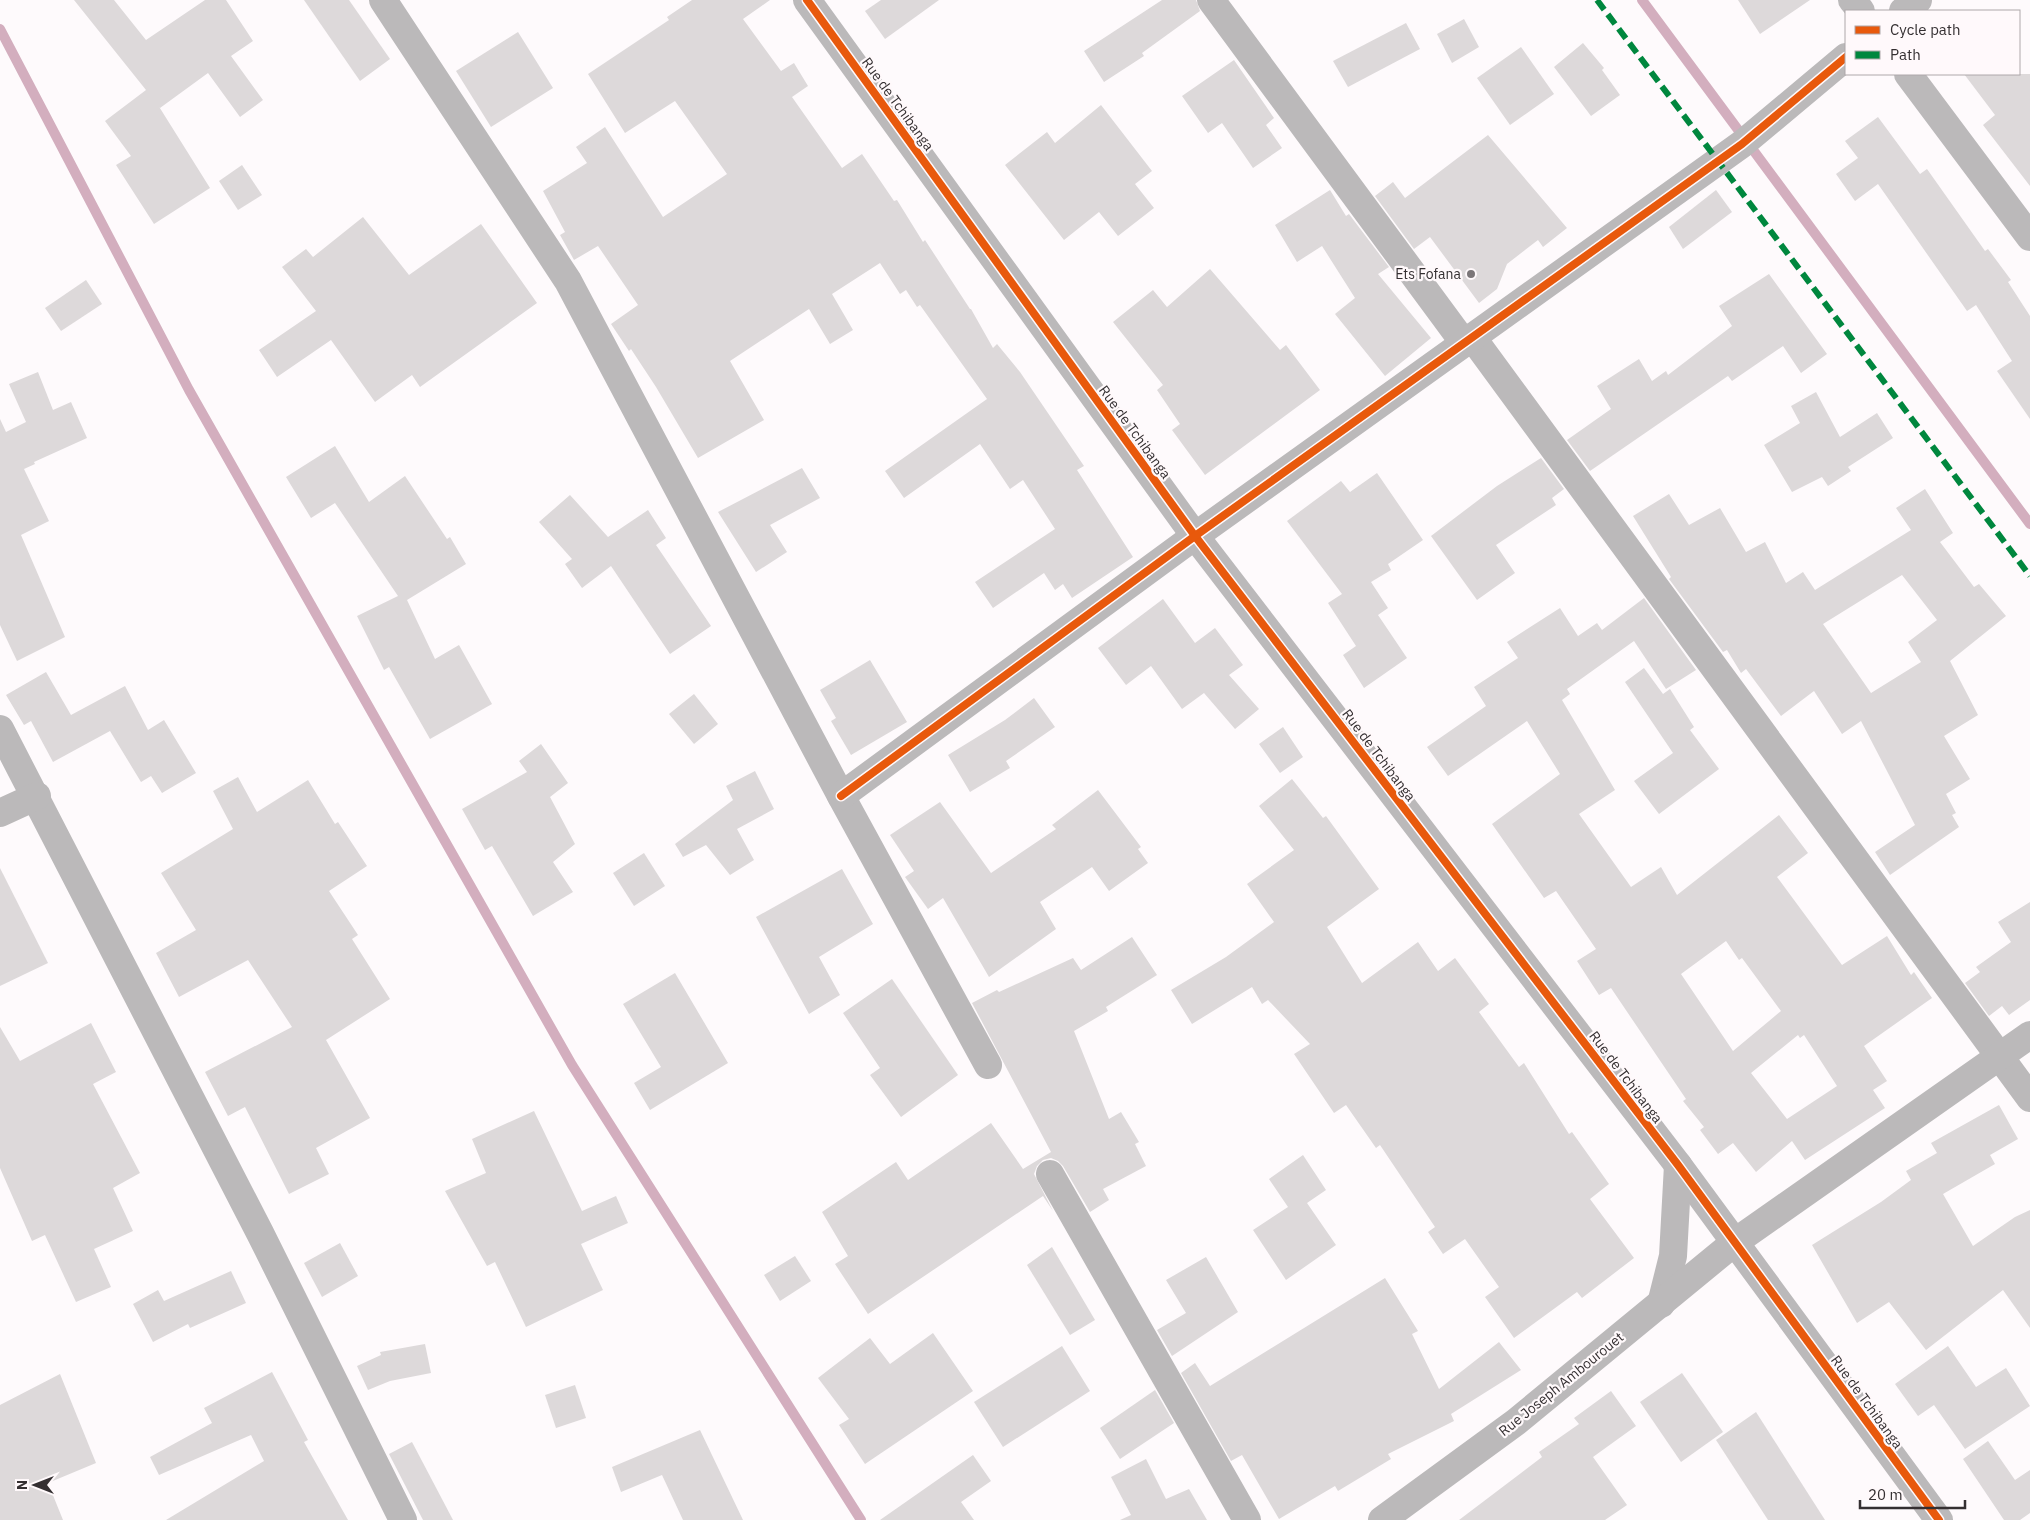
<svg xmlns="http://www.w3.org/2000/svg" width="2030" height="1520" font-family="'IBM Plex Sans',sans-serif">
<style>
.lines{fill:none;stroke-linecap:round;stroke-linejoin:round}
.stream{stroke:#d3aebe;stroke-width:10}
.building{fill:#ddd9da;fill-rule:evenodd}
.minor{stroke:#bbb9ba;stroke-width:28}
.quiet{stroke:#00873e;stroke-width:6;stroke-dasharray:12 6;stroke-linecap:butt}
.cycleway-casing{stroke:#fff9fb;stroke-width:11}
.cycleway{stroke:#e8590c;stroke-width:8}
.poi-dot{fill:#7b7678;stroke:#fff9fb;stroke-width:2}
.labels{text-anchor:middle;stroke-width:4.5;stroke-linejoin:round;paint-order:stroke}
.street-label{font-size:14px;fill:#342f31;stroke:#fff9fb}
.poi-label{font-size:14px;fill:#342f31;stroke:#fff9fb;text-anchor:end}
</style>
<rect width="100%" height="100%" fill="#fefafc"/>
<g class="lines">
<g class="stream">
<path d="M 1642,0 L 2030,524"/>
<path d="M 0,29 L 189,390 L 572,1065 L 861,1520"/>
</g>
</g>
<g class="building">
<path d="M 74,0 L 114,0 L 146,40 L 205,0 L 226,0 L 253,41 L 231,56 L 263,100 L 240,117 L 208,73 L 160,108 L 158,105 L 210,188 L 154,224 L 116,165 L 131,156 L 105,121 L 146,90 Z"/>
<path d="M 304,0 L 349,0 L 390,59 L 360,81 Z"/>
<path d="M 692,0 L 770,0 L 743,19 L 781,71 L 794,63 L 808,86 L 792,97 L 842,168 L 862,154 L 894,201 L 897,200 L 923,242 L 925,240 L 970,309 L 971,309 L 993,348 L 997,344 L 1020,372 L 1084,466 L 1077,470 L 1133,557 L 1072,598 L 1063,584 L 1055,590 L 1044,573 L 993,608 L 975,582 L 1055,529 L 1023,480 L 1010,489 L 980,444 L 904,498 L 885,471 L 987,399 L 920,305 L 917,307 L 906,290 L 900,294 L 880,263 L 832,294 L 853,330 L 830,344 L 809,309 L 730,361 L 764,420 L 698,458 L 656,387 L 631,349 L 629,351 L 611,324 L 638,305 L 598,246 L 574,260 L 560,235 L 565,232 L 543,191 L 587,163 L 576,147 L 605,127 L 663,217 L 727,174 L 675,101 L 625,133 L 588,74 L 669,20 L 667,17 Z"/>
<path d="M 881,0 L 939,0 L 885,39 L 865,11 Z"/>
<path d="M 1162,0 L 1196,0 L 1200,11 L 1142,53 L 1144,56 L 1104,82 L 1084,51 Z"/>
<path d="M 1738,0 L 1810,0 L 1760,34 Z"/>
<path d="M 1464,19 L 1479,47 L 1452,63 L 1437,34 Z"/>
<path d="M 1406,23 L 1420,49 L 1348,87 L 1333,61 Z"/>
<path d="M 518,32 L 553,88 L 491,127 L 456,71 Z"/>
<path d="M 1583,43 L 1604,68 L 1602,70 L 1620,95 L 1591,116 L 1554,67 Z"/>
<path d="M 1521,47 L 1554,94 L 1510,125 L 1477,78 Z"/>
<path d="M 1234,60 L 1274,118 L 1266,125 L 1282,148 L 1253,168 L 1222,123 L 1208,133 L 1182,96 Z"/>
<path d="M 1964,74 L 2030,74 L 2030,186 L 1983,125 L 1995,115 Z"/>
<path d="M 1101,105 L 1152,171 L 1135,184 L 1154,208 L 1118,236 L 1099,212 L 1064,240 L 1005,165 L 1047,132 L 1055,143 Z"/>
<path d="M 1878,117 L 1920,174 L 1927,169 L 1985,251 L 1988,249 L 2011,280 L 2008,282 L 2030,316 L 2030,419 L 1997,371 L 2012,361 L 1976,305 L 1967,311 L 1878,184 L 1855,201 L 1836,174 L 1858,158 L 1845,141 Z"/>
<path d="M 1488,135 L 1567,228 L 1543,247 L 1538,240 L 1507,264 L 1497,289 L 1479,303 L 1430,237 L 1414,249 L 1375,196 L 1393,182 L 1405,198 Z"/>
<path d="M 242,165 L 262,195 L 238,210 L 219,181 Z"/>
<path d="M 1330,190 L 1346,216 L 1349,214 L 1389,267 L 1378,274 L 1431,338 L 1385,376 L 1335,314 L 1355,298 L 1322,246 L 1297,262 L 1275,225 Z"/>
<path d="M 1716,190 L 1732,212 L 1683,249 L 1669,227 Z"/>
<path d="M 363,217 L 409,275 L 481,224 L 537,303 L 420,387 L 412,375 L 375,402 L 331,340 L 277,377 L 259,350 L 316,311 L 282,267 L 306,249 L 313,257 Z"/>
<path d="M 1210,269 L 1280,350 L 1286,345 L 1320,390 L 1205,475 L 1172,430 L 1180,424 L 1157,390 L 1163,385 L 1113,322 L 1153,290 L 1167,307 Z"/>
<path d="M 1769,274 L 1827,354 L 1801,373 L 1783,346 L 1732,381 L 1728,376 L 1590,471 L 1567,440 L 1611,409 L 1597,386 L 1639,359 L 1652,381 L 1666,371 L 1668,375 L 1732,326 L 1719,306 Z"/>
<path d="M 86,280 L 102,304 L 61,331 L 45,308 Z"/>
<path d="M 38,372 L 53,410 L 71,402 L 87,438 L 34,462 L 35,464 L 24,469 L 49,521 L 21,535 L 65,637 L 17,661 L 0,625 L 0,419 L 6,432 L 26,422 L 9,384 Z"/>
<path d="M 1816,392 L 1840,437 L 1877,413 L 1893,438 L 1848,467 L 1851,471 L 1828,486 L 1822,477 L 1792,492 L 1764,445 L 1800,423 L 1791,406 Z"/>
<path d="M 335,446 L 369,502 L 405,476 L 447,539 L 450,537 L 466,564 L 407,600 L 435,659 L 459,645 L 492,704 L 430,739 L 389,667 L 384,670 L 357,616 L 398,596 L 335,503 L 311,518 L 286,477 Z"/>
<path d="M 1541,458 L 1564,489 L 1552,498 L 1556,505 L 1496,545 L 1515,573 L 1477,600 L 1431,536 L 1497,486 Z"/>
<path d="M 802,468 L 820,498 L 770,525 L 787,552 L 756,572 L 718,512 Z"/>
<path d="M 1377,473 L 1423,540 L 1388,564 L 1391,570 L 1371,582 L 1388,608 L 1378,615 L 1407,658 L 1364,688 L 1343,655 L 1356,646 L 1328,603 L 1342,594 L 1287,521 L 1341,481 L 1350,492 Z"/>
<path d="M 1925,489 L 1953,533 L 1940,542 L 1974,587 L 1979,584 L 2006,616 L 1950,661 L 1978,715 L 1944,736 L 1970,779 L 1946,794 L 1956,813 L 1952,815 L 1959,827 L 1890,875 L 1875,852 L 1915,825 L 1861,721 L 1842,734 L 1814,691 L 1781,716 L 1746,669 L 1741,673 L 1727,650 L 1723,652 L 1669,579 L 1671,577 L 1633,516 L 1669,494 L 1689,525 L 1720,508 L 1746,552 L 1765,542 L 1786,583 L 1803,572 L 1815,590 L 1911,530 L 1896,508 ZM 1902,575 L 1937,620 L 1908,642 L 1921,662 L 1871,693 L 1823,624 Z"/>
<path d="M 570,495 L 608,537 L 648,510 L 666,538 L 656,545 L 711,626 L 670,654 L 611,566 L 582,588 L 565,564 L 572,559 L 539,522 Z"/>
<path d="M 1644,598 L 1696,670 L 1666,689 L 1634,641 L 1567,689 L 1570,694 L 1562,700 L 1615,790 L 1579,814 L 1631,887 L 1661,867 L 1677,895 L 1779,815 L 1808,853 L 1777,877 L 1842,965 L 1887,936 L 1911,975 L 1914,972 L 1932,998 L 1864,1046 L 1887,1081 L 1873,1090 L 1885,1108 L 1805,1160 L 1792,1141 L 1756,1172 L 1733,1143 L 1718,1154 L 1700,1130 L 1704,1127 L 1683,1101 L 1686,1099 L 1611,988 L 1599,995 L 1577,961 L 1596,949 L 1556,891 L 1544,898 L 1492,824 L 1560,774 L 1527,721 L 1448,776 L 1427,747 L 1486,706 L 1474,687 L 1518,658 L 1507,642 L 1560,608 L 1578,636 L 1597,623 L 1602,630 ZM 1726,941 L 1739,960 L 1742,958 L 1781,1011 L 1733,1051 L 1681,974 ZM 1798,1035 L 1800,1038 L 1804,1035 L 1837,1086 L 1787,1119 L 1751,1073 Z"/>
<path d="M 1163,599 L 1195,643 L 1215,628 L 1243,665 L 1229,675 L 1259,709 L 1235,729 L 1204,693 L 1182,709 L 1151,666 L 1126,685 L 1098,648 Z"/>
<path d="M 870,660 L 907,722 L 851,755 L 831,721 L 836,718 L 820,690 Z"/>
<path d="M 1644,668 L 1663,694 L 1670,689 L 1694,727 L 1690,730 L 1719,769 L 1659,814 L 1634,781 L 1673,753 L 1625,682 Z"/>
<path d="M 46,672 L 71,715 L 125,686 L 148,730 L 164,720 L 196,773 L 162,793 L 151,776 L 141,782 L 110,731 L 53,762 L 31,721 L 24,725 L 6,695 Z"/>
<path d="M 694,694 L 718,724 L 694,744 L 669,714 Z"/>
<path d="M 1034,698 L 1055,727 L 1006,761 L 1010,768 L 970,792 L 948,755 L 1005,720 Z"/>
<path d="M 1283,727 L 1303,757 L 1280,773 L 1259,744 Z"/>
<path d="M 541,744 L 568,783 L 550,797 L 575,844 L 553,862 L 573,892 L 533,916 L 492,846 L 485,850 L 462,809 L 527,772 L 519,761 Z"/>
<path d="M 755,771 L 774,809 L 737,829 L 754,860 L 730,875 L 706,845 L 683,857 L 675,844 L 733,800 L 726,786 Z"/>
<path d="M 238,777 L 257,812 L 308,780 L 335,824 L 338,822 L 367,866 L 329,891 L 358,935 L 352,939 L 390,999 L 326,1040 L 370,1118 L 316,1148 L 329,1174 L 289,1194 L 245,1107 L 228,1116 L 205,1072 L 292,1027 L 248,960 L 179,997 L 156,953 L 196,930 L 161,873 L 233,829 L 213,791 Z"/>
<path d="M 1292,779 L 1323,818 L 1326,816 L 1379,889 L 1327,927 L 1362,983 L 1418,942 L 1438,971 L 1455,958 L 1489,1004 L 1479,1012 L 1519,1067 L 1524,1063 L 1569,1134 L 1572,1132 L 1609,1184 L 1590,1199 L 1634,1258 L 1582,1298 L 1577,1292 L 1514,1338 L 1485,1297 L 1499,1287 L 1465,1239 L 1443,1254 L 1428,1232 L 1435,1227 L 1380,1145 L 1376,1148 L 1346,1105 L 1334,1113 L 1294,1054 L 1310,1044 L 1268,1000 L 1262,1004 L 1252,987 L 1192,1024 L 1171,990 L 1226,957 L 1274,922 L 1247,884 L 1294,850 L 1259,806 Z"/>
<path d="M 1098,790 L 1141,847 L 1138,849 L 1148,863 L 1109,891 L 1092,867 L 1040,902 L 1056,929 L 989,977 L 943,898 L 928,909 L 905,877 L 914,871 L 890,835 L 940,802 L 991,873 L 1056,829 L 1052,825 Z"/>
<path d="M 644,853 L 665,886 L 634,906 L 613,873 Z"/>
<path d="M 0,868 L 48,963 L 0,986 Z"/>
<path d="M 842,869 L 873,924 L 819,957 L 840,995 L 809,1014 L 756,917 Z"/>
<path d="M 2030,902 L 2030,1000 L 2009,1015 L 2002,1006 L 1989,1016 L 1965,983 L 1980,972 L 1976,967 L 2011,942 L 1998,922 Z"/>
<path d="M 1132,937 L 1157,975 L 1106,1007 L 1108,1011 L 1074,1031 L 1109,1119 L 1121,1112 L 1139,1142 L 1135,1144 L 1146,1166 L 1103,1189 L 1109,1200 L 1090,1212 L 1063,1166 L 1058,1161 L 1051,1158 L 1043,1160 L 1037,1166 L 1034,1174 L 1053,1211 L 1043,1196 L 868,1314 L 835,1264 L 848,1256 L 822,1212 L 896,1162 L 908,1180 L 991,1123 L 1023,1169 L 1051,1152 L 972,1003 L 997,990 L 999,992 L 1073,958 L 1081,970 Z"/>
<path d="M 675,973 L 728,1063 L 650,1110 L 634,1083 L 661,1067 L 623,1004 Z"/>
<path d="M 892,979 L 958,1075 L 901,1117 L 870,1075 L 880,1068 L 843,1013 Z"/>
<path d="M 91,1023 L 116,1072 L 93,1084 L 140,1173 L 113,1188 L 133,1231 L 94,1249 L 111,1287 L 76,1302 L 45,1235 L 32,1241 L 0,1168 L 0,1027 L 20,1061 Z"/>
<path d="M 1999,1105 L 2018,1139 L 1990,1155 L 1995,1164 L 1943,1194 L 1973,1246 L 2015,1217 L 2030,1210 L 2030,1328 L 2003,1290 L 1926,1350 L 1889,1302 L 1857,1323 L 1812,1245 L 1881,1202 L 1911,1180 L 1906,1171 L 1937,1153 L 1931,1143 Z"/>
<path d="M 534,1111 L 582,1211 L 616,1196 L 628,1223 L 581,1244 L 603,1290 L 526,1327 L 495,1262 L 487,1266 L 445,1191 L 486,1173 L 472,1139 Z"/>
<path d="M 1303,1155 L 1326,1190 L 1307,1203 L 1336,1245 L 1286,1280 L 1253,1230 L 1288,1207 L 1269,1179 Z"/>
<path d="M 340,1243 L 358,1276 L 322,1297 L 304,1263 Z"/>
<path d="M 1052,1247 L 1095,1320 L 1070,1335 L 1027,1265 Z"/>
<path d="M 795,1256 L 811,1281 L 780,1301 L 764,1275 Z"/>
<path d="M 1206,1257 L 1238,1312 L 1172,1356 L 1157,1330 L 1186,1313 L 1166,1280 Z"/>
<path d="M 231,1271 L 246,1303 L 190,1328 L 188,1324 L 153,1342 L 133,1304 L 158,1290 L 164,1301 Z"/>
<path d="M 1385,1278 L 1418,1331 L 1412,1334 L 1439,1389 L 1499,1342 L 1521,1370 L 1451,1414 L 1454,1421 L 1388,1454 L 1391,1459 L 1338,1491 L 1335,1486 L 1279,1519 L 1242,1455 L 1231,1461 L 1181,1373 L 1195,1363 L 1210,1386 Z"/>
<path d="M 933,1333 L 973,1391 L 865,1464 L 839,1425 L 849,1419 L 818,1378 L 870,1338 L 890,1364 Z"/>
<path d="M 425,1344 L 431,1373 L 390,1381 L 368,1390 L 357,1366 L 381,1355 L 380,1352 Z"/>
<path d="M 1062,1346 L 1090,1391 L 1003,1447 L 974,1402 Z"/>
<path d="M 1948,1346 L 1976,1387 L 2006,1368 L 2030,1406 L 1965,1449 L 1934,1405 L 1918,1416 L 1895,1384 Z"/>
<path d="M 272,1372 L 308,1440 L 304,1442 L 348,1520 L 166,1520 L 264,1461 L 251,1435 L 159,1475 L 150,1457 L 212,1423 L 204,1408 Z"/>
<path d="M 1682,1373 L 1723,1432 L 1681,1462 L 1640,1402 Z"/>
<path d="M 60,1374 L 96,1463 L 48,1483 L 63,1520 L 0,1520 L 0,1405 Z"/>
<path d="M 575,1385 L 586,1418 L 556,1428 L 545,1395 Z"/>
<path d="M 1155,1390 L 1174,1423 L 1120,1459 L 1100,1428 Z"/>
<path d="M 1611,1391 L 1636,1426 L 1593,1457 L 1627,1505 L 1605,1520 L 1459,1520 L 1542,1457 L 1539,1452 L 1579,1424 L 1574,1418 Z"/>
<path d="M 1756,1412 L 1825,1520 L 1768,1520 L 1716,1440 Z"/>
<path d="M 700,1430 L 743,1520 L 683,1520 L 662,1475 L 621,1492 L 612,1467 Z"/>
<path d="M 1988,1441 L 2015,1480 L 2030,1470 L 2030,1513 L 2020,1520 L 2004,1520 L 1963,1459 Z"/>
<path d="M 412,1442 L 453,1520 L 423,1520 L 389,1454 Z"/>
<path d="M 973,1455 L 991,1481 L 961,1502 L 974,1520 L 880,1520 Z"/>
<path d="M 1146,1459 L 1166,1499 L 1189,1489 L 1207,1520 L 1120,1520 L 1131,1515 L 1111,1477 Z"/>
</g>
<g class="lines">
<g class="minor">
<path d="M 383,0 L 568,281 L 841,796 L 988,1065"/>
<path d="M 807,0 L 1195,536 L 1678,1165 L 1939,1520"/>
<path d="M 1211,0 L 1464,343"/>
<path d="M 1852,0 L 1861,11"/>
<path d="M 1903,11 L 1918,0"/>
<path d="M 1908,74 L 2030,237"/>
<path d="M 1472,337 L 2030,1098"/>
<path d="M 0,729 L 260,1233 L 403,1520"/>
<path d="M 841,796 L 1195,536 L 1742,144 L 1846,57"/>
<path d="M 0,813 L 37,796"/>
<path d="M 1050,1174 L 1247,1520"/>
<path d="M 1661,1304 L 1673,1256 L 1678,1165"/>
<path d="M 1382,1520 L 1516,1422 L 1735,1242 L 2030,1035"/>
</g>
<path class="quiet" d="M 1597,0 L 2030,576"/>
<defs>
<g id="cycleway">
<path d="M 807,0 L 1195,536 L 1678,1165 L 1939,1520"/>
<path d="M 841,796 L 1195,536 L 1742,144 L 1846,57"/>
</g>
</defs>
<use href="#cycleway" class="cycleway-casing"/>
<use href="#cycleway" class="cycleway"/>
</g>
<circle class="poi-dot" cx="1471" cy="274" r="5"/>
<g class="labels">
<g class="street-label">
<text transform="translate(898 104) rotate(54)" y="5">Rue de Tchibanga</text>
<text transform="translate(1135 432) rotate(54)" y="5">Rue de Tchibanga</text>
<text transform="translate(1379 755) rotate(53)" y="5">Rue de Tchibanga</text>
<text transform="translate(1626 1077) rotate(53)" y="5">Rue de Tchibanga</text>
<text transform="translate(1561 1384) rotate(-39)" y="5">Rue Joseph Ambourouet</text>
<text transform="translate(1867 1402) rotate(54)" y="5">Rue de Tchibanga</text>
</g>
<g class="poi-label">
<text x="1461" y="279">Ets Fofana</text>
</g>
</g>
<rect x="1845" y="10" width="175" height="65" fill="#fff9fb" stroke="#aea8aa"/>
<rect x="1855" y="26" width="25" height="8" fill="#e8590c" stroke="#aea8aa"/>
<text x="1890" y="35" font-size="15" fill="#342f31">Cycle path</text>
<rect x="1855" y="51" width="25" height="8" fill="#00873e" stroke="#aea8aa"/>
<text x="1890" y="60" font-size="15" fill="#342f31">Path</text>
<g transform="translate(35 1485) rotate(270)" stroke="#fff9fb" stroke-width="4" paint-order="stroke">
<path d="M0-4L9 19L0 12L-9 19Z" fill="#342f31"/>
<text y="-8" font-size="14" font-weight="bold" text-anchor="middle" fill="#342f31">N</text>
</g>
<path d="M1860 1500v8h105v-8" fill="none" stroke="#342f31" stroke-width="2.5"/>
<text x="1868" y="1500" font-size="15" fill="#342f31" stroke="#fff9fb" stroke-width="4" paint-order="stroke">20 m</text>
</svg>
